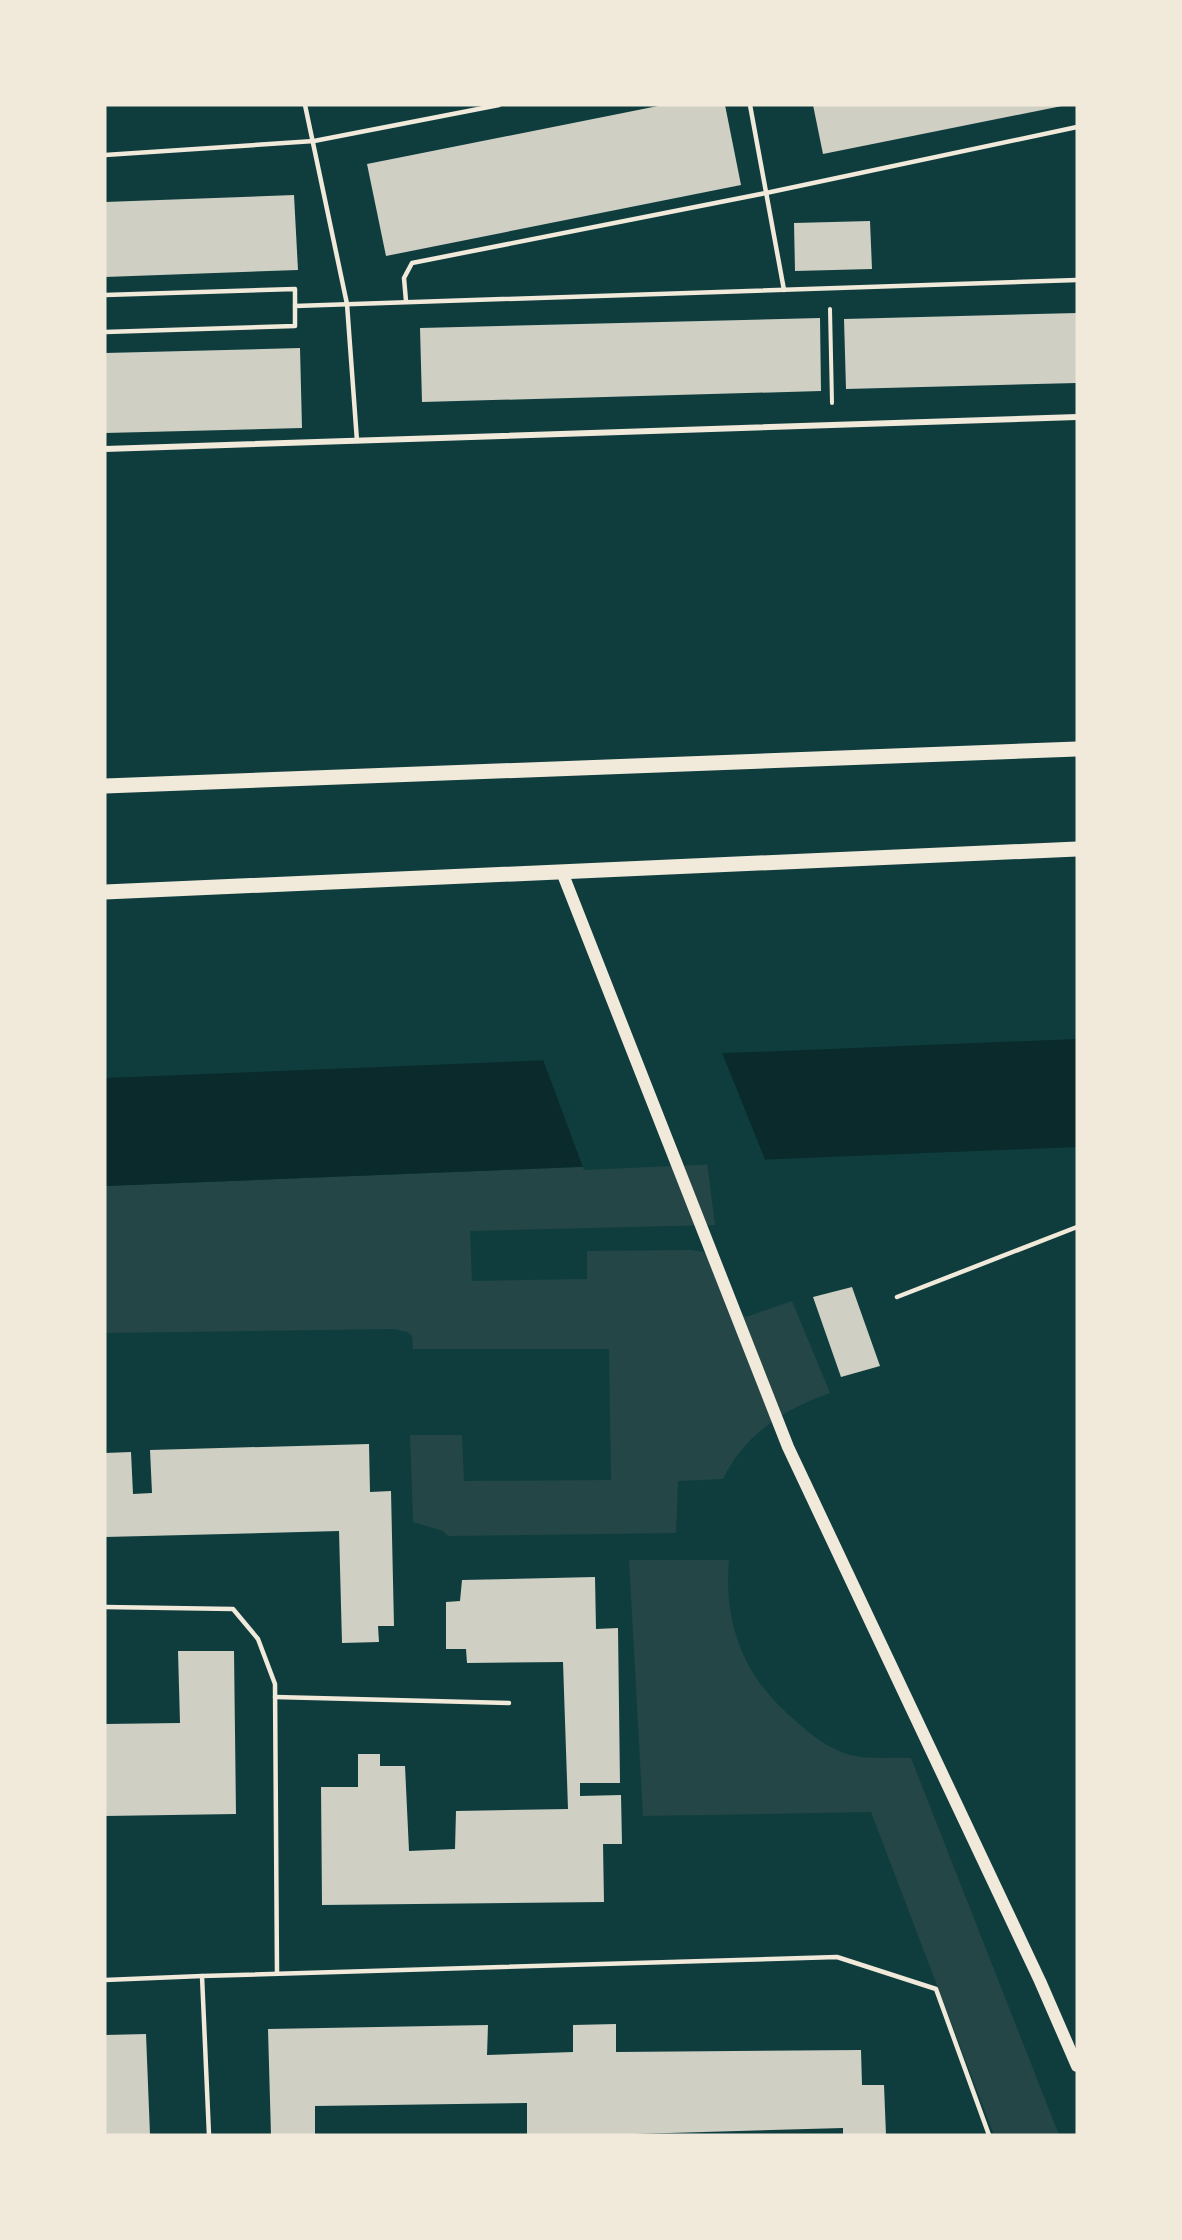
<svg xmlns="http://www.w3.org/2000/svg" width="1182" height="2240" font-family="'Golos Text',sans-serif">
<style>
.green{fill:#244646}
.water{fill:#0a2a2b}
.pier{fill:#0f3d3e}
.building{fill:#cfcfc3}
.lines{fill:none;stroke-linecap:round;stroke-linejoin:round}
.path{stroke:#f1e9da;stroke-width:4}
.service{stroke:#f1e9da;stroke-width:4.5}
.minor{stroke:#f1e9da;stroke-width:6}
.secondary{stroke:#f1e9da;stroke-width:12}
.primary{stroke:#f1e9da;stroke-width:15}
</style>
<rect width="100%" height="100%" fill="#0f3d3e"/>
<g class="green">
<path d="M 707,1162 L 715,1225 L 470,1231 L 472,1281 L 587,1279 L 587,1251 L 691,1250 C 696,1251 701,1251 705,1253 C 723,1263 725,1302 746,1317 L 792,1301 L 830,1393 C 784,1409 745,1434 723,1479 L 678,1481 L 676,1533 L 448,1536 L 443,1531 L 413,1522 L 410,1435 L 462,1435 L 464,1481 L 611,1480 L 609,1349 L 413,1349 L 412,1336 L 407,1332 L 393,1329 L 105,1333 L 105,1186 Z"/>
<path d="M 629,1560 L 729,1560 C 723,1627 746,1680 797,1722 C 811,1735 828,1748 847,1754 C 866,1760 891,1757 911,1758 L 1059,2135 L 994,2135 L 871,1812 L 643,1816 Z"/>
</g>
<path class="water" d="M 1077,1039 L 1077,1147 L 105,1186 L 105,1078 Z"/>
<path class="pier" d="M 721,1050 L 766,1162 L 584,1170 L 542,1057 Z"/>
<g class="building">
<path d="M 663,105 L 725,105 L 741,185 L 386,256 L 367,164 Z"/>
<path d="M 813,105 L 1062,105 L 1062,106 L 823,154 Z"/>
<path d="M 294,195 L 298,270 L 105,277 L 105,202 Z"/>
<path d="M 870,221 L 872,269 L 795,271 L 794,223 Z"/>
<path d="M 1077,313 L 1077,383 L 846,389 L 844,319 Z"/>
<path d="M 820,318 L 821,391 L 422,402 L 420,328 Z"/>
<path d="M 300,348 L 302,428 L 105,433 L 105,353 Z"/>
<path d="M 852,1287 L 880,1366 L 841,1377 L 813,1297 Z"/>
<path d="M 369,1444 L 370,1492 L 391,1491 L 394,1626 L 378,1626 L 379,1642 L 342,1643 L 339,1531 L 105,1537 L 105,1453 L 131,1452 L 133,1494 L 152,1493 L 150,1450 Z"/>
<path d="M 595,1577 L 596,1629 L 618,1628 L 620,1783 L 580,1783 L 580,1796 L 621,1795 L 622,1844 L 603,1844 L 604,1902 L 322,1905 L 321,1787 L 358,1787 L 358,1754 L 380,1754 L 380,1766 L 405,1766 L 409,1851 L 455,1849 L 456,1811 L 568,1809 L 563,1662 L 467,1663 L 466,1649 L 446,1649 L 446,1602 L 460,1601 L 462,1580 Z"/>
<path d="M 178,1651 L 234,1651 L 236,1814 L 105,1816 L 105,1724 L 180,1723 Z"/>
<path d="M 616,2024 L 616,2052 L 861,2050 L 862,2085 L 884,2085 L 886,2135 L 843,2135 L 843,2128 L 601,2135 L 527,2135 L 527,2103 L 315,2106 L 315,2135 L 271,2135 L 268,2029 L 488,2025 L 487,2055 L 573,2052 L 573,2025 Z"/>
<path d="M 146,2034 L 150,2135 L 105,2135 L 105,2035 Z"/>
</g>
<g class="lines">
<path class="path" d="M 830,309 L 832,403"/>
<g class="service">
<path d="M 305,105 L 347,304 L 357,441"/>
<path d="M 750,105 L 784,290"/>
<path d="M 105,155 L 314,141 L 499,105"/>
<path d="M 105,295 L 295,289 L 295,306"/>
<path d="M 406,301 L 404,278 L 412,263 L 766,193 L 1077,127"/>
<path d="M 105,332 L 295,326 L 295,306 L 1077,280"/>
<path d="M 897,1297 L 1077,1227"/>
<path d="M 105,1607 L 233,1609 L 258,1639 L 275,1684 L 277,1973"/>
<path d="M 275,1697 L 509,1703"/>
<path d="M 105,1980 L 202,1976"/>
<path d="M 209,2135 L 202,1976 L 837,1957 L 936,1989 L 989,2135"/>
</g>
<path class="minor" d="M 105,449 L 1077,417"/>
<path class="secondary" d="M 562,872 L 788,1447 L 1040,1981 L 1077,2066"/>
<g class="primary">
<path d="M 105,786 L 1077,749"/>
<path d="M 105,892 L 1077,849"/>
</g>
</g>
<rect width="1182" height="2240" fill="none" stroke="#f1e9da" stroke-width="213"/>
</svg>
